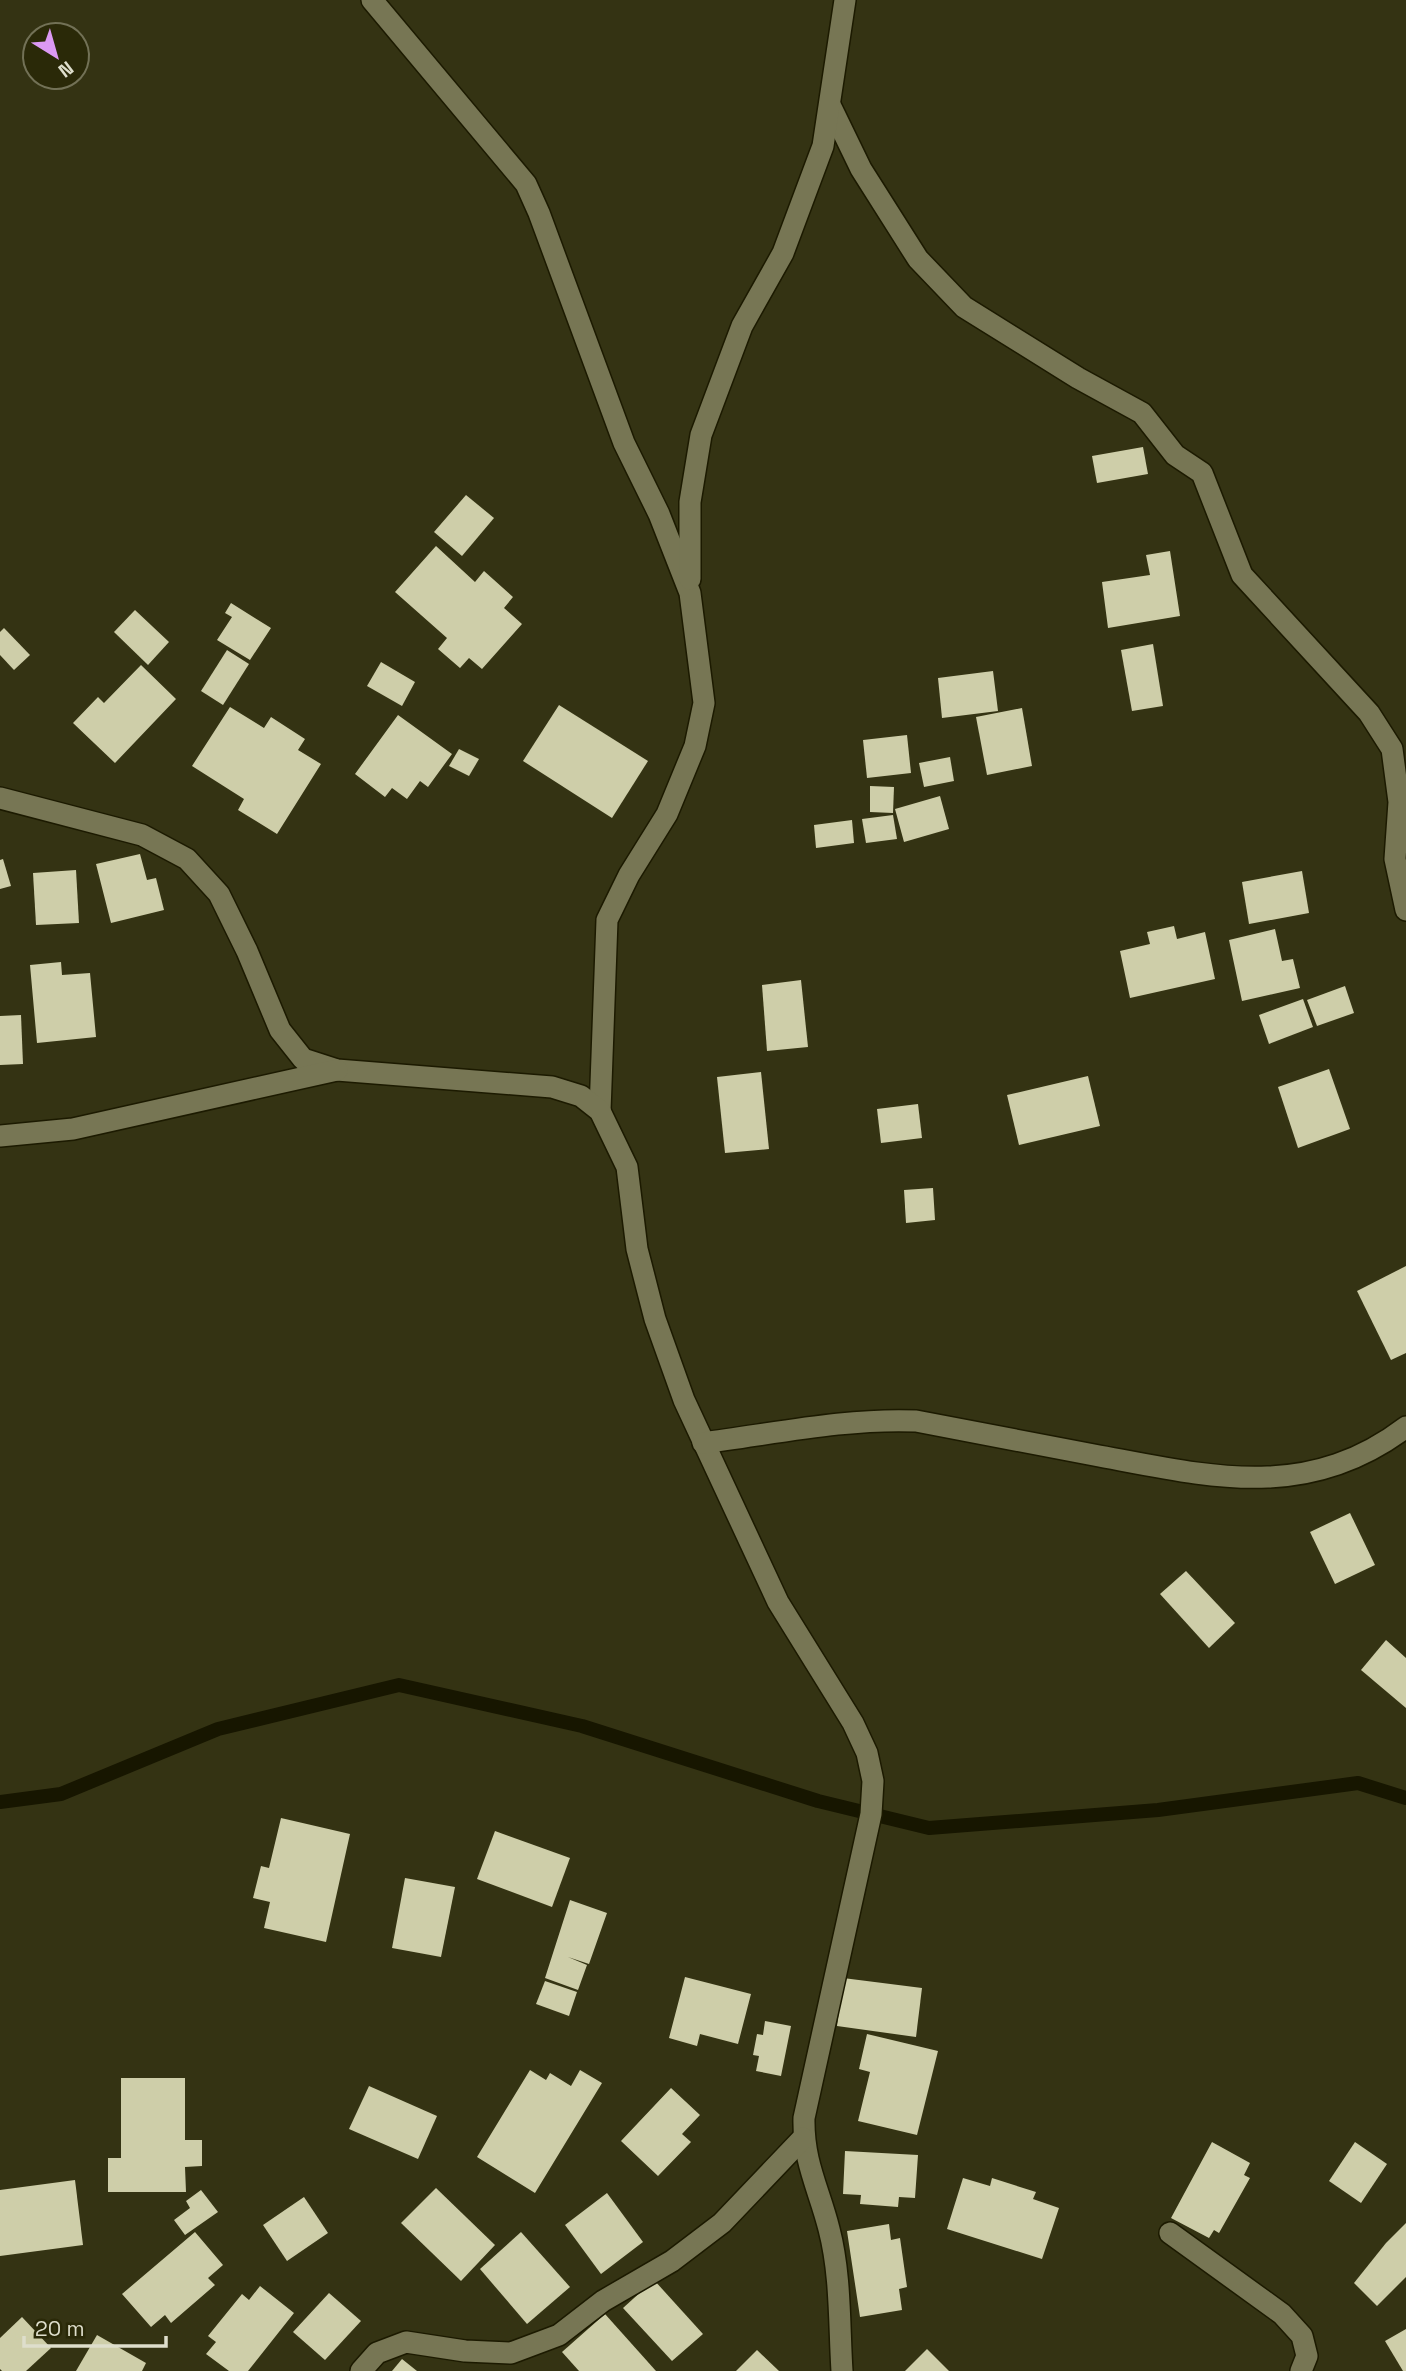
<svg xmlns="http://www.w3.org/2000/svg" width="1406" height="2371" font-family="'Space Grotesk',sans-serif">
<style>
.lines{fill:none;stroke-linecap:round;stroke-linejoin:round}
.stream{stroke:#171600;stroke-width:14}
.building{fill:#cecea9}
.minor-casing{stroke:#1c1a00;stroke-width:24}
.minor{stroke:#777654;stroke-width:21}
</style>
<rect width="100%" height="100%" fill="#343313"/>
<g class="lines">
<path class="stream" d="M 0,1802 L 61,1794 L 218,1729 L 399,1685 L 582,1726 L 818,1801 L 929,1828 L 1158,1810 L 1358,1783 L 1406,1798"/>
</g>
<g class="building">
<path d="M 1143,447 L 1148,474 L 1097,483 L 1092,456 Z"/>
<path d="M 466,495 L 494,518 L 462,556 L 434,532 Z"/>
<path d="M 436,546 L 475,582 L 484,571 L 513,597 L 504,608 L 522,624 L 482,669 L 469,658 L 460,668 L 438,649 L 447,638 L 395,592 Z"/>
<path d="M 1170,551 L 1180,616 L 1108,628 L 1102,582 L 1150,575 L 1146,555 Z"/>
<path d="M 231,603 L 271,628 L 250,660 L 217,640 L 232,617 L 225,613 Z"/>
<path d="M 135,610 L 169,642 L 148,665 L 114,632 Z"/>
<path d="M 4,628 L 30,655 L 14,670 L 0,655 L 0,632 Z"/>
<path d="M 1153,644 L 1163,706 L 1132,711 L 1121,650 Z"/>
<path d="M 227,650 L 249,664 L 223,705 L 201,691 Z"/>
<path d="M 381,662 L 415,682 L 402,706 L 367,686 Z"/>
<path d="M 141,665 L 176,699 L 115,763 L 73,723 L 98,697 L 104,703 Z"/>
<path d="M 993,671 L 998,711 L 942,718 L 938,678 Z"/>
<path d="M 559,705 L 648,761 L 612,818 L 523,761 Z"/>
<path d="M 230,707 L 264,728 L 271,717 L 305,739 L 298,750 L 321,764 L 277,834 L 238,810 L 244,799 L 192,766 Z"/>
<path d="M 1022,708 L 1032,766 L 987,775 L 976,717 Z"/>
<path d="M 398,715 L 452,754 L 428,787 L 420,781 L 407,799 L 392,788 L 385,797 L 355,774 Z"/>
<path d="M 907,735 L 911,773 L 867,778 L 863,740 Z"/>
<path d="M 459,749 L 479,759 L 469,776 L 449,766 Z"/>
<path d="M 950,757 L 954,781 L 924,787 L 919,763 Z"/>
<path d="M 870,786 L 894,787 L 893,813 L 870,812 Z"/>
<path d="M 940,796 L 949,829 L 904,842 L 895,809 Z"/>
<path d="M 893,815 L 897,839 L 866,843 L 862,819 Z"/>
<path d="M 852,820 L 854,843 L 816,848 L 814,825 Z"/>
<path d="M 140,854 L 147,880 L 156,878 L 164,910 L 111,923 L 96,864 Z"/>
<path d="M 3,859 L 11,886 L 0,889 L 0,860 Z"/>
<path d="M 76,870 L 79,923 L 36,925 L 33,873 Z"/>
<path d="M 1302,871 L 1309,913 L 1249,924 L 1242,882 Z"/>
<path d="M 1174,926 L 1177,939 L 1205,932 L 1215,979 L 1130,998 L 1120,951 L 1150,944 L 1147,932 Z"/>
<path d="M 1275,929 L 1282,961 L 1293,959 L 1300,988 L 1242,1001 L 1229,940 Z"/>
<path d="M 61,962 L 62,975 L 90,973 L 96,1037 L 37,1043 L 30,965 Z"/>
<path d="M 801,980 L 808,1047 L 767,1051 L 762,985 Z"/>
<path d="M 1345,986 L 1354,1013 L 1317,1026 L 1307,1000 Z"/>
<path d="M 1303,999 L 1313,1027 L 1269,1044 L 1259,1015 Z"/>
<path d="M 21,1015 L 23,1064 L 0,1065 L 0,1016 Z"/>
<path d="M 1329,1069 L 1350,1129 L 1298,1148 L 1278,1087 Z"/>
<path d="M 761,1072 L 769,1149 L 725,1153 L 717,1077 Z"/>
<path d="M 1088,1076 L 1100,1126 L 1019,1145 L 1007,1095 Z"/>
<path d="M 918,1104 L 922,1138 L 881,1143 L 877,1109 Z"/>
<path d="M 933,1188 L 935,1220 L 906,1223 L 904,1190 Z"/>
<path d="M 1406,1266 L 1406,1353 L 1391,1360 L 1357,1291 Z"/>
<path d="M 1350,1513 L 1375,1565 L 1335,1584 L 1310,1532 Z"/>
<path d="M 1186,1571 L 1235,1623 L 1209,1648 L 1160,1594 Z"/>
<path d="M 1386,1640 L 1406,1658 L 1406,1708 L 1361,1670 Z"/>
<path d="M 281,1818 L 350,1834 L 326,1942 L 264,1928 L 270,1902 L 253,1898 L 261,1866 L 269,1868 Z"/>
<path d="M 495,1831 L 570,1858 L 552,1907 L 477,1879 Z"/>
<path d="M 405,1878 L 455,1887 L 441,1957 L 392,1948 Z"/>
<path d="M 570,1900 L 607,1913 L 589,1964 L 568,1957 L 587,1965 L 578,1990 L 545,1978 Z"/>
<path d="M 685,1977 L 751,1994 L 738,2044 L 700,2034 L 697,2046 L 669,2038 Z"/>
<path d="M 843,1978 L 922,1988 L 916,2037 L 837,2026 Z"/>
<path d="M 545,1981 L 577,1992 L 569,2016 L 536,2004 Z"/>
<path d="M 765,2021 L 791,2026 L 781,2076 L 756,2071 L 759,2056 L 753,2055 L 757,2034 L 763,2035 Z"/>
<path d="M 867,2034 L 938,2051 L 917,2135 L 858,2121 L 870,2072 L 859,2069 Z"/>
<path d="M 530,2070 L 546,2080 L 550,2073 L 571,2086 L 580,2070 L 602,2083 L 535,2193 L 477,2157 Z"/>
<path d="M 121,2078 L 185,2078 L 185,2140 L 202,2140 L 202,2166 L 185,2167 L 186,2192 L 108,2192 L 108,2158 L 121,2158 Z"/>
<path d="M 369,2086 L 437,2116 L 418,2159 L 349,2129 Z"/>
<path d="M 671,2088 L 700,2115 L 682,2134 L 691,2142 L 658,2176 L 621,2141 Z"/>
<path d="M 1212,2142 L 1250,2163 L 1244,2175 L 1250,2178 L 1219,2233 L 1214,2230 L 1209,2238 L 1171,2218 Z"/>
<path d="M 1355,2142 L 1387,2164 L 1361,2203 L 1329,2181 Z"/>
<path d="M 845,2151 L 918,2155 L 915,2198 L 899,2197 L 898,2207 L 860,2204 L 861,2195 L 843,2194 Z"/>
<path d="M 963,2178 L 990,2186 L 992,2178 L 1036,2192 L 1033,2199 L 1059,2208 L 1042,2259 L 947,2229 Z"/>
<path d="M 75,2180 L 83,2245 L 0,2256 L 0,2190 Z"/>
<path d="M 436,2188 L 495,2245 L 461,2281 L 401,2223 Z"/>
<path d="M 201,2190 L 218,2212 L 185,2235 L 174,2220 L 190,2208 L 186,2201 Z"/>
<path d="M 607,2193 L 643,2242 L 601,2274 L 565,2225 Z"/>
<path d="M 304,2197 L 328,2233 L 287,2261 L 263,2225 Z"/>
<path d="M 1406,2223 L 1406,2277 L 1377,2306 L 1354,2283 L 1386,2243 Z"/>
<path d="M 889,2224 L 891,2240 L 900,2238 L 907,2287 L 899,2289 L 902,2310 L 860,2317 L 847,2231 Z"/>
<path d="M 195,2232 L 223,2265 L 208,2278 L 215,2285 L 171,2323 L 165,2315 L 151,2327 L 122,2294 Z"/>
<path d="M 521,2232 L 570,2287 L 527,2324 L 480,2269 Z"/>
<path d="M 654,2280 L 703,2334 L 672,2361 L 623,2308 Z"/>
<path d="M 260,2286 L 294,2313 L 248,2371 L 229,2371 L 206,2354 L 216,2342 L 208,2336 L 242,2294 L 249,2300 Z"/>
<path d="M 329,2293 L 361,2321 L 325,2360 L 293,2332 Z"/>
<path d="M 605,2314 L 656,2371 L 579,2371 L 562,2352 Z"/>
<path d="M 22,2317 L 51,2348 L 26,2371 L 2,2371 L 0,2369 L 0,2338 Z"/>
<path d="M 1406,2329 L 1406,2371 L 1403,2371 L 1385,2341 Z"/>
<path d="M 97,2335 L 146,2363 L 142,2371 L 76,2371 Z"/>
<path d="M 927,2349 L 949,2371 L 905,2371 Z"/>
<path d="M 757,2350 L 779,2371 L 736,2371 Z"/>
<path d="M 402,2359 L 417,2371 L 392,2371 Z"/>
</g>
<g class="lines">
<defs>
<g id="minor">
<path d="M 372,0 L 526,184 L 539,213 L 624,443 L 659,514 L 690,593 L 704,703 L 695,746 L 667,814 L 629,875 L 607,920 L 600,1111"/>
<path d="M 830,105 L 861,169 L 918,259 L 964,307 L 1078,378 L 1142,413 L 1175,455 L 1202,473 L 1242,575 L 1369,713 L 1392,749 L 1399,802 L 1395,859 L 1406,910"/>
<path d="M 690,579 L 690,502 L 701,435 L 742,326 L 783,253 L 823,146 L 845,0"/>
<path d="M 0,798 L 142,835 L 187,859 L 219,894 L 247,951 L 280,1030 L 303,1059 L 337,1070 L 552,1087 L 581,1096 L 600,1111 L 627,1167 L 637,1249 L 655,1319 L 684,1400 L 778,1602 L 853,1723 L 867,1753 L 873,1781 L 871,1814 L 804,2118 C 803,2162 819,2189 829,2229 C 841,2275 839,2325 842,2371"/>
<path d="M 0,1136 L 73,1129 L 337,1070"/>
<path d="M 703,1443 C 773,1434 846,1418 916,1421 C 976,1433 1035,1444 1094,1455 C 1208,1476 1306,1503 1406,1427"/>
<path d="M 1170,2233 L 1282,2314 L 1302,2336 L 1307,2356 L 1301,2371"/>
<path d="M 361,2371 L 377,2353 L 406,2342 L 465,2351 L 511,2353 L 559,2335 L 603,2301 L 672,2261 L 722,2223 L 803,2138"/>
</g>
</defs>
<use href="#minor" class="minor-casing"/>
<use href="#minor" class="minor"/>
</g>
<g transform="translate(56 56) rotate(143)"><circle r="33" fill="#2a2908" stroke="#727156" stroke-width="2"/>
<path d="M0-5L12 26L0 18L-12 26Z" fill="#dc99f4"/>
<text y="-10" font-size="19" font-weight="bold" text-anchor="middle" fill="#dedecc">N</text>
</g>
<path d="M24 2336v10h142v-10" fill="none" stroke="#dedecc" stroke-width="3.5"/>
<text x="35" y="2336" font-size="21" fill="#dedecc" stroke="#2a2908" stroke-width="5" paint-order="stroke">20 m</text>
</svg>
